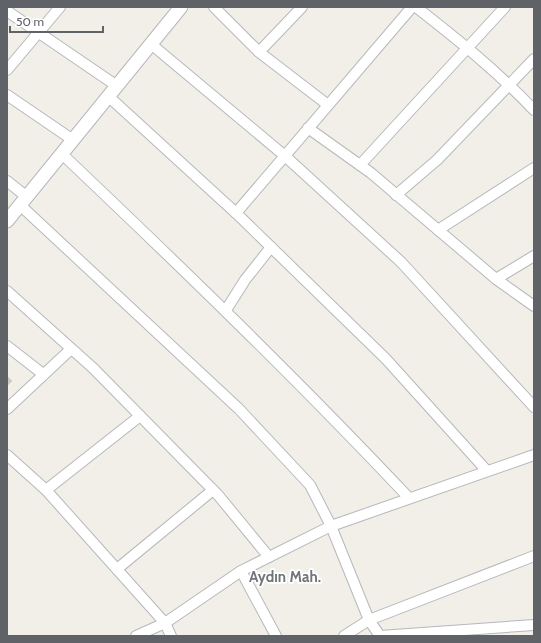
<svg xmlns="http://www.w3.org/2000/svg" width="541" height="643" font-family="Cabin,sans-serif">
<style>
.building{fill:#cccac5;stroke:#d6d1c6}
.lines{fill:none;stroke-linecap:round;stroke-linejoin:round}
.minor-casing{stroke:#b5b8bc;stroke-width:12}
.tertiary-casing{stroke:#b5b8bc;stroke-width:15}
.minor{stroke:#fff;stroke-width:10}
.tertiary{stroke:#fff;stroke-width:13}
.labels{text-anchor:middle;stroke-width:3.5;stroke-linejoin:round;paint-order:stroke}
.district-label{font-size:15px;font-weight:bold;fill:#70757a;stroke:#fff}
</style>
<rect width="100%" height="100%" fill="#f1efe8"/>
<path class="building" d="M 7,376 L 12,381 L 7,386 Z"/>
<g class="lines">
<defs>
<g id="minor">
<path d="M 214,7 L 259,52 L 328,105"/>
<path d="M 416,7 C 457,39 497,71 534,110"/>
<path d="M 7,11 L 117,86"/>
<path d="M 151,44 L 285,156 L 401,262 L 534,407"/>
<path d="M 259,52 L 302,7"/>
<path d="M 7,70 L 60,7"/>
<path d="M 7,95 L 73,140"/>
<path d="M 108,96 L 236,213 L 386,359 L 487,471"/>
<path d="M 308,128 L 371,173 L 496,279 L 534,306"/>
<path d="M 62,154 C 180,266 297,379 409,498"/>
<path d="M 360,165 L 505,7"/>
<path d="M 7,181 L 27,197"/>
<path d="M 396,195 L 437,160 L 534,59"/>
<path d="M 20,205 L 239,409 L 310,485 L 331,526 L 369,620 L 380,636 L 534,625"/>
<path d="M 236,213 L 412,7"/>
<path d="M 438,230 L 534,168"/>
<path d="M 496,279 L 534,256"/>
<path d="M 7,291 L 93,368 L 218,495 L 269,557"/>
<path d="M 226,310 L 245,280 L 271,247"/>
<path d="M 7,346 L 43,374"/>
<path d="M 7,409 L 71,349"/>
<path d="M 7,455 L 46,490 L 165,623 L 171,636"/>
<path d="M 46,490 L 140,416"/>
<path d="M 117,569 L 213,490"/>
<path d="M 241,571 L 276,636"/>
<path d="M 136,636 L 165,623 L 241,571 L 331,526 L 534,455"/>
<path d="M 344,636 L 369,620 L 534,556"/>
</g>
<path id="tertiary" d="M 7,221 L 181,7"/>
</defs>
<use href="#minor" class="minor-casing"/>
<use href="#tertiary" class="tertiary-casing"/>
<use href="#minor" class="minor"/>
<use href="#tertiary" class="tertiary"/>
</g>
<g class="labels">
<g class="district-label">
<text x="285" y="582">Aydın Mah.</text>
</g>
</g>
<rect width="541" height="643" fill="none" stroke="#5f6368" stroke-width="16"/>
<path d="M10 26v6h93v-6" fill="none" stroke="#5f6368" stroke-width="2"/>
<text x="16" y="26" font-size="12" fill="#5f6368" stroke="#ffffff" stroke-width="3" paint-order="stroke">50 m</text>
</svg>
